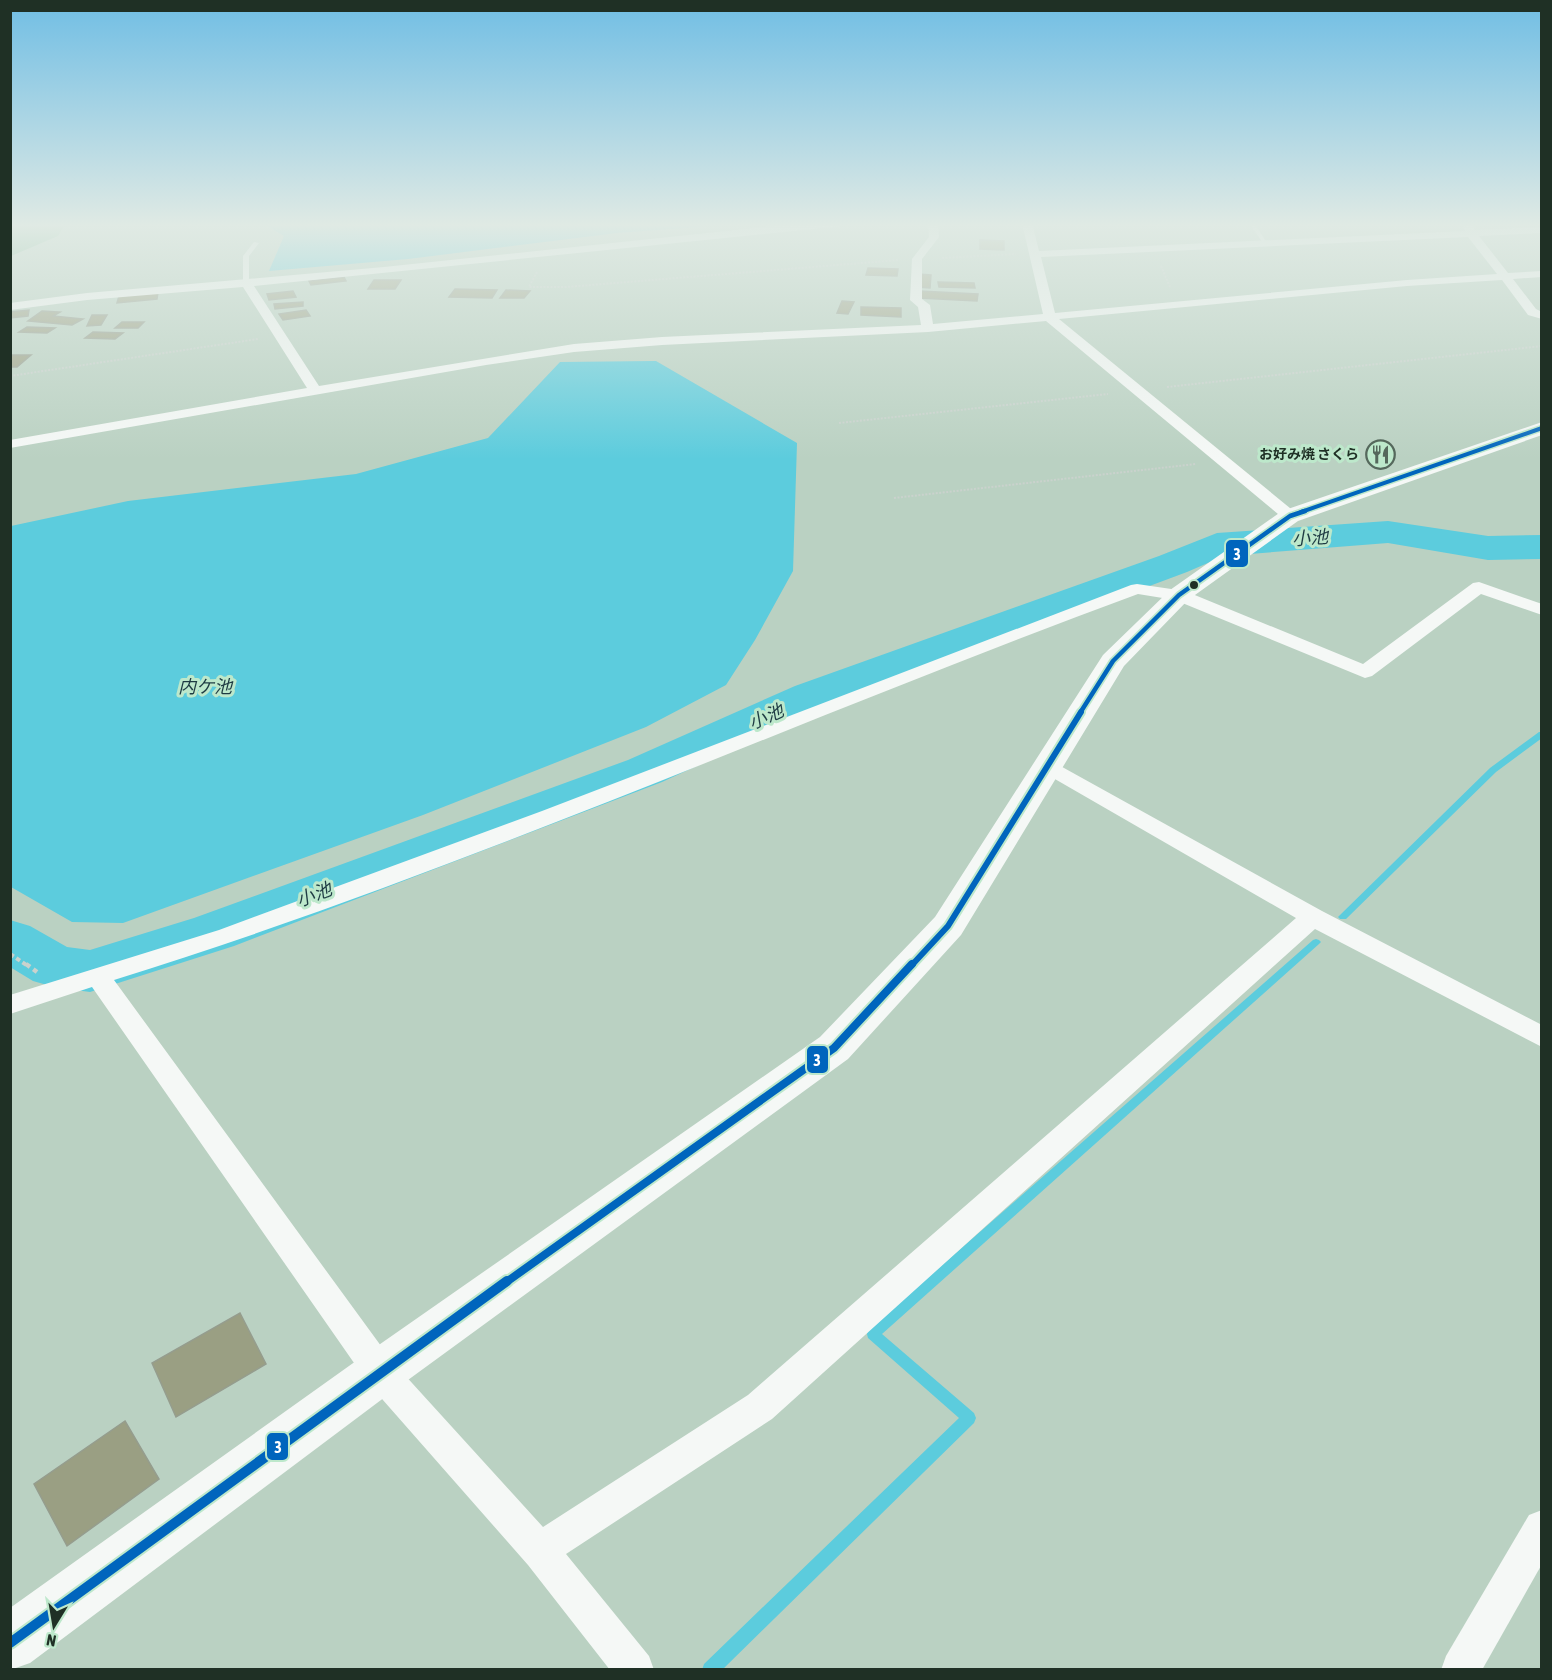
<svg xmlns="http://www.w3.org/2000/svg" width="1552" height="1680" font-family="'Asap Condensed','Noto Sans JP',sans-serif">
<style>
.forest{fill:#75b790}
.water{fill:#5cccdd}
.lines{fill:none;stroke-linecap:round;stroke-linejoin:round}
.stream{fill:#5cccdd;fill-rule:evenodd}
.river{fill:#5cccdd;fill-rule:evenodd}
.building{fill:#9a9f83;stroke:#959d8e;stroke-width:1.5}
.path-far2{stroke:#cad2cd;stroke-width:2;stroke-dasharray:2 1.5;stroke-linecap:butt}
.path-far1{stroke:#cad2cd;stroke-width:4;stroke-dasharray:4.5 3;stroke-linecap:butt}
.path{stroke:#cad2cd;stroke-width:4.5;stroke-dasharray:5 4;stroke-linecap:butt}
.lane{fill:#f5f8f6;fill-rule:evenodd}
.street{fill:#f5f8f6;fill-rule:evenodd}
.secondary{fill:#f5f8f6;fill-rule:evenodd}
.bus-1-far4-casing{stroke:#bde8cb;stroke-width:7}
.bus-1-far3-casing{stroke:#bde8cb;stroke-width:8}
.bus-1-far2-casing{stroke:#bde8cb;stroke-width:10}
.bus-1-far1-casing{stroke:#bde8cb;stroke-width:12}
.bus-1-casing{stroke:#bde8cb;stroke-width:14}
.bus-1-far4{stroke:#0065bd;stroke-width:4}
.bus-1-far3{stroke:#0065bd;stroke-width:4.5}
.bus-1-far2{stroke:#0065bd;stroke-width:6}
.bus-1-far1{stroke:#0065bd;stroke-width:8}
.bus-1{stroke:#0065bd;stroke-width:10}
.bus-dot{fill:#1f3025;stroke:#bde8cb;stroke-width:2}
.labels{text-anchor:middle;stroke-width:6;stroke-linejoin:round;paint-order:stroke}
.far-poi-label{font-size:14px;font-weight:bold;fill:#1f3025;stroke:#bde8cb;text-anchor:end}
.water-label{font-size:18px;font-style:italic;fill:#1e3b43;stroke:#bde8cb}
.line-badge{stroke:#bde8cb;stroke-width:2}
.badge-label{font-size:16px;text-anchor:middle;font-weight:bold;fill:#fff}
</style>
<rect width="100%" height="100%" fill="#bad1c2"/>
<path class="forest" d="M 11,223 L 66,223 L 58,236 L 11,256 Z"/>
<g class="water">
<path d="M 262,223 L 756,223 L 617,233 L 408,259 L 269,271 L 284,236 Z"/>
<path d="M 656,361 L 797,443 L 793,571 L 755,640 L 726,685 L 646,727 L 423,815 L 123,923 L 72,922 L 11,887 L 11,526 L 128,501 L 356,474 L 488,438 L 560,362 Z"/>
</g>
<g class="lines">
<g class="stream">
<path d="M 1539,732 L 1542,732 L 1542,738 L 1496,772 L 1346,919 L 1340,919 L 1338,917 L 1340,915 L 1490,768 Z"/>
<path d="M 1316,939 L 1319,940 L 1321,942 L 1319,944 L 882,1334 L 974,1413 L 976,1418 L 974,1423 L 722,1670 L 702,1670 L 704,1664 L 959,1418 L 868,1338 L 867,1334 L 868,1330 L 1313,940 Z"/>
</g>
<path class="river" d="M 1388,521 L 1488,536 L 1542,535 L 1542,559 L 1488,560 L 1388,543 L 1224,556 L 1187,572 L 827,706 L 662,782 L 234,946 L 90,992 L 54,987 L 33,981 L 10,967 L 10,920 L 30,926 L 67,947 L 90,950 L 194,918 L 628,760 L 795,686 L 1159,556 L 1217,533 Z"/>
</g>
<g class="building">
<path d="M 980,240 L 1004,241 L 1004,250 L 980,249 Z"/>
<path d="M 868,268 L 898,269 L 897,276 L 866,275 Z"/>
<path d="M 918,274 L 931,275 L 930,288 L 917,287 Z"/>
<path d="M 344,277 L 346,281 L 311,285 L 309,281 Z"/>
<path d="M 374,280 L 401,280 L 395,289 L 368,289 Z"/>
<path d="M 938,282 L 974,283 L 975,288 L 939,287 Z"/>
<path d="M 455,289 L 497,290 L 492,298 L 449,297 Z"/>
<path d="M 506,290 L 530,291 L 524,298 L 500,298 Z"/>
<path d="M 293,291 L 296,297 L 269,300 L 267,294 Z"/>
<path d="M 919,291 L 978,294 L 977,301 L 919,298 Z"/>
<path d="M 158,292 L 157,299 L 117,303 L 119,296 Z"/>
<path d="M 842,301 L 854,302 L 848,314 L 837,313 Z"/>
<path d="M 303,302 L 303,306 L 275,309 L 274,304 Z"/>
<path d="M 861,307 L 901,308 L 901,317 L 861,315 Z"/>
<path d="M 29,310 L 28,316 L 10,318 L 10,312 Z"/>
<path d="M 306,310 L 310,316 L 283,320 L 279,314 Z"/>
<path d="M 42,311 L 60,312 L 53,316 L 83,319 L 72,325 L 28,321 Z"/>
<path d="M 92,315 L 107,315 L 101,325 L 87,326 Z"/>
<path d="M 122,322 L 144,322 L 138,328 L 115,328 Z"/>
<path d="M 27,327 L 55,328 L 47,333 L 19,332 Z"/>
<path d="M 93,332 L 123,333 L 115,339 L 85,338 Z"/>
<path d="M 10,355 L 31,355 L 17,367 L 10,367 Z"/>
<path d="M 240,1313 L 266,1364 L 176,1417 L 152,1363 Z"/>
<path d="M 125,1421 L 159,1479 L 67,1546 L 34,1484 Z"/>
</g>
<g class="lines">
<g class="path-far2">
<path d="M 942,258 L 1016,254"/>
<path d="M 1161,266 L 1170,287"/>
<path d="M 537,272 L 529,287 L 566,287 L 899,260"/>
<path d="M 10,376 L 258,339"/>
<path d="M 1167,387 L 1542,346"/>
<path d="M 839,423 L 1108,394"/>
<path d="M 894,498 L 1196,464"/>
</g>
<path class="path-far1" d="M 10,954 L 28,966"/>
<path class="path" d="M 26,964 L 37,972"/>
<g class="lane">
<path d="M 1249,223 L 1254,223 L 1267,243 L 1263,243 Z"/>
<path d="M 254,242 L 259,243 L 249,256 L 249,282 L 246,284 L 243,282 L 243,256 Z"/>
</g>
<g class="street">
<path d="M 802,223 L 847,223 L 842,226 L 254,286 L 319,386 L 574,344 L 662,337 L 921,325 L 918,307 L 910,300 L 912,259 L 929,237 L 928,223 L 938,223 L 939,237 L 922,259 L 922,299 L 930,305 L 933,324 L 1043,314 L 1022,223 L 1032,223 L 1039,251 L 1465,231 L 1462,223 L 1472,223 L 1475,230 L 1542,227 L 1542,233 L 1479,236 L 1508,273 L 1542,271 L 1542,277 L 1513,279 L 1536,309 L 1542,312 L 1542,319 L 1528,315 L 1502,280 L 1407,286 L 1059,319 L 1296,513 L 1298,516 L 1296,519 L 1284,519 L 1046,321 L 928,332 L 662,345 L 574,352 L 486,365 L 10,448 L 10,440 L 307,388 L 243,287 L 87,300 L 10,310 L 10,303 L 87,293 L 384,267 ZM 1468,237 L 1497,274 L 1407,280 L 1055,313 L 1041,257 Z"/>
<path d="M 1479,582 L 1542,604 L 1542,615 L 1481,594 L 1372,676 L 1365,678 L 1175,600 L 1138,594 C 796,720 462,872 114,980 L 392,1361 L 543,1527 L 748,1395 L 1296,918 L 1041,771 L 1037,767 L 1041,763 L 1048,761 L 1055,763 L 1322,911 L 1542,1025 L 1542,1047 L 1315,929 L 772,1419 L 566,1554 L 649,1656 L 654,1670 L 610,1670 L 528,1565 L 368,1383 L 92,987 L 10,1014 L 10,995 L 219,930 L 542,811 L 1131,585 L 1137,584 L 1185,591 L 1363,664 L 1473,583 Z"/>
<path d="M 1542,1510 L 1542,1564 L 1482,1670 L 1441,1670 L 1446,1656 L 1529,1515 Z"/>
</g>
<path class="secondary" d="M 1542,422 L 1542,435 L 1298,521 L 1188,600 L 1124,666 L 961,935 L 848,1059 L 397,1388 L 30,1663 L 10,1670 L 10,1608 L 363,1356 L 820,1037 L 935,917 L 1103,655 L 1170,590 L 1282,511 Z"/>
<defs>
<path id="bus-1-far4" d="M 1301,512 L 1542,428"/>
<path id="bus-1-far3" d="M 1080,713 L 1113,661 L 1179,595 L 1290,516 L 1305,511"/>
<path id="bus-1-far2" d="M 911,966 L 948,926 L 1081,712"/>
<path id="bus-1-far1" d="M 505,1283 L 834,1048 L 912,964"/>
<path id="bus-1" d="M 10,1643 L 507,1281"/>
</defs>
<use href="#bus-1-far4" class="bus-1-far4-casing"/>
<use href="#bus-1-far3" class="bus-1-far3-casing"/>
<use href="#bus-1-far2" class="bus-1-far2-casing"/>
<use href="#bus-1-far1" class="bus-1-far1-casing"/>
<use href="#bus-1" class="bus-1-casing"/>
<use href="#bus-1-far4" class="bus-1-far4"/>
<use href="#bus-1-far3" class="bus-1-far3"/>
<use href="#bus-1-far2" class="bus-1-far2"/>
<use href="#bus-1-far1" class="bus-1-far1"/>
<use href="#bus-1" class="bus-1"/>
</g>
<linearGradient id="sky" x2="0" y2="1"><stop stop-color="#70bee4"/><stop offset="0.49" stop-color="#e0eae4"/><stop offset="1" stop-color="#e0eae4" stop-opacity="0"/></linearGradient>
<rect width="1552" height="459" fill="url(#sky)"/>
<defs>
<symbol id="restaurant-ring" viewBox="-11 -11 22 22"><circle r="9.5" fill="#bde8cb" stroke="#55685c" stroke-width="1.5"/><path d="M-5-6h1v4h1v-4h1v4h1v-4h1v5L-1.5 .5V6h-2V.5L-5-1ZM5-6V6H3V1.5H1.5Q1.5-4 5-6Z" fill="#55685c"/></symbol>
</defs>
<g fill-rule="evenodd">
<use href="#restaurant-ring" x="1364" y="438" width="33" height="33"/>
</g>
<circle class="bus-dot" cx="1194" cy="585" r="5"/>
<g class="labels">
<g class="far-poi-label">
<text x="1359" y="459">お好み焼 さくら</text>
</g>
<g class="water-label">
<text transform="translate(1310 538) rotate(-4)" y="6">小池</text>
<text x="205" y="693">内ケ池</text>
<text transform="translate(766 717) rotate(-24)" y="6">小池</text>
<text transform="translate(314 895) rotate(-21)" y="6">小池</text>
</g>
</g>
<g class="line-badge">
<rect x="1225" y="539" width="24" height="29" rx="6" fill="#0065bd"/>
<rect x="806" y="1045" width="23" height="29" rx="6" fill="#0065bd"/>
<rect x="266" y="1432" width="23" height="29" rx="6" fill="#0065bd"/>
</g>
<g class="badge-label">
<text x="1237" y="560">3</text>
<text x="817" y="1066">3</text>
<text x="278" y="1453">3</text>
</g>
<rect width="1552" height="1680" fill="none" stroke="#1f3025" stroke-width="24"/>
<g transform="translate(54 1626) rotate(191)" stroke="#bde8cb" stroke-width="4.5" paint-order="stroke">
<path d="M0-4.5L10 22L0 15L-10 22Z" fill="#1f3025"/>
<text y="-9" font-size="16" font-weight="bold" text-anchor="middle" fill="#1f3025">N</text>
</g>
</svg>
